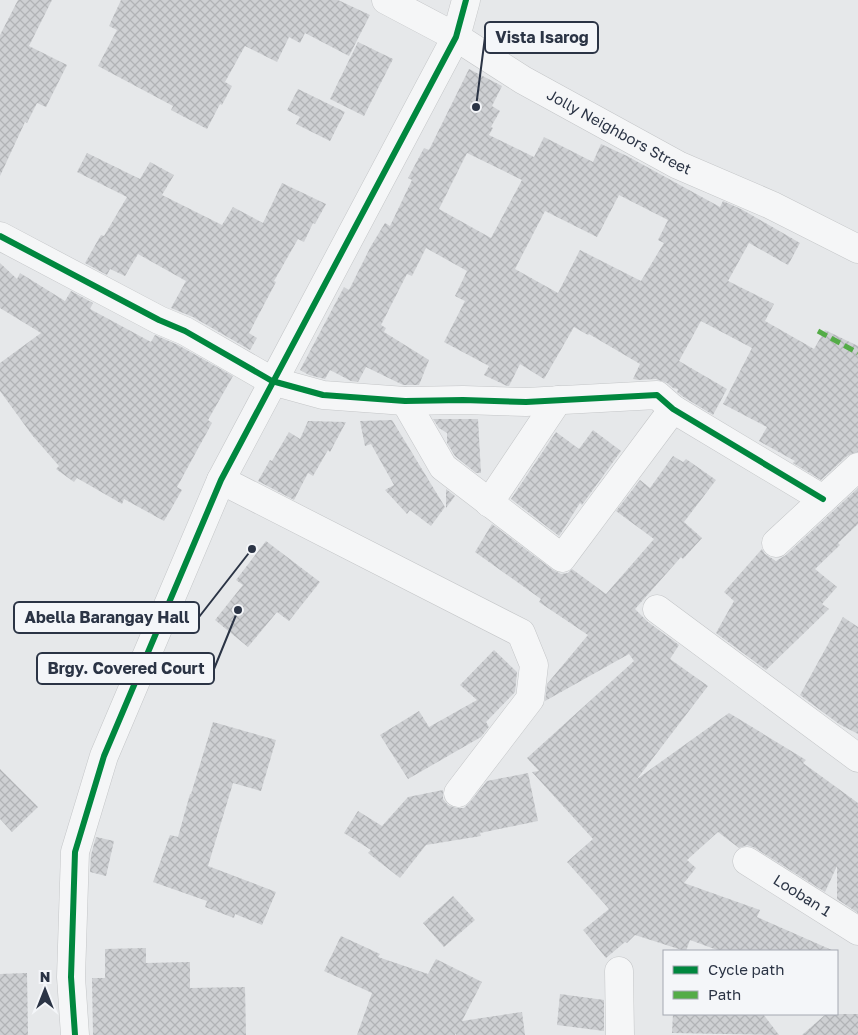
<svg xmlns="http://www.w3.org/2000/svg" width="858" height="1035" font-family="'Golos Text',sans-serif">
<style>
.building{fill:url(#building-cross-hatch);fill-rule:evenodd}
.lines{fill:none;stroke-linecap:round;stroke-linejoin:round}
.minor-casing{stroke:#c4c6c8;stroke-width:29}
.minor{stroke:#f5f6f7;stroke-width:28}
.quiet{stroke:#54ac47;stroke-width:5;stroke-dasharray:10 5;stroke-linecap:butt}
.cycleway-casing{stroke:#f4f6f9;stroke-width:9}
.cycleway{stroke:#00873e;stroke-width:6}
.labels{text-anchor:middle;stroke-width:5;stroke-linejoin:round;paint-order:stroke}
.street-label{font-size:15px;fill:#2b3445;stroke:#f4f6f9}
.leader{fill:none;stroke:#2b3445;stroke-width:2}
.callout-dot{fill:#2b3445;stroke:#f4f6f9;stroke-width:2}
.callout{fill:#f4f6f9;stroke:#2b3445;stroke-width:2}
.callout-label{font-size:16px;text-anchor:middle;font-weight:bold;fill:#2b3445}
</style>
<defs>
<pattern id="building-cross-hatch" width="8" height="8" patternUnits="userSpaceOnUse" patternTransform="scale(1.25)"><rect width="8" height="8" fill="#ced0d3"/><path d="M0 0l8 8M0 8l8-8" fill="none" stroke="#b1b3b6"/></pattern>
</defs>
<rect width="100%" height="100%" fill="#e6e8ea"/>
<g class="building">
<path d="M 18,0 L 52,0 L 29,46 L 67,65 L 46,107 L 37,103 L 27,123 L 25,122 L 0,176 L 0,35 Z"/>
<path d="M 121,0 L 338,0 L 370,15 L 349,56 L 305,33 L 300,43 L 289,37 L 277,62 L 245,46 L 225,82 L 232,86 L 222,105 L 220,104 L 207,129 L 171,110 L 173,106 L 98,66 L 117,30 L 109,26 Z"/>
<path d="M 358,42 L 393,59 L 364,116 L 330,99 Z"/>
<path d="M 469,69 L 502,86 L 492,106 L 500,111 L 491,127 L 493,128 L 489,135 L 534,157 L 544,137 L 593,162 L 601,144 L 627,156 L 720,207 L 723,201 L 741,209 L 800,243 L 788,265 L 749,243 L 728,281 L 774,304 L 765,321 L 814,349 L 825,330 L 858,346 L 858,452 L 847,456 L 821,480 L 793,463 L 795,461 L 759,441 L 767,427 L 723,404 L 752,348 L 701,321 L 679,361 L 727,389 L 713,415 L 682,396 L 677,392 L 678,389 L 673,388 L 667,383 L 656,379 L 639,380 L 633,379 L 640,364 L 589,334 L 588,335 L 574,327 L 544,379 L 520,364 L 509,386 L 507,386 L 484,375 L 489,366 L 444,342 L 465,301 L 455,296 L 467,271 L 426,248 L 412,276 L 407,274 L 381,325 L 386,328 L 384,332 L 429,360 L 419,385 L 403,385 L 366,367 L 358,382 L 351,381 L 330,370 L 325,379 L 309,375 L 300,370 L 344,287 L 349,290 L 371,246 L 385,223 L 390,226 L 412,180 L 408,178 L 424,148 L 429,150 ZM 467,153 L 522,180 L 491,238 L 439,209 ZM 619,195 L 668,220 L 658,240 L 664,243 L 641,281 L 580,250 L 558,293 L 515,269 L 545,211 L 597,237 Z"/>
<path d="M 298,89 L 345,112 L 330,141 L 296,124 L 300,117 L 287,110 Z"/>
<path d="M 87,153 L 140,179 L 150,162 L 174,175 L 162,195 L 222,225 L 233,207 L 263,223 L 282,183 L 326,204 L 315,224 L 313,223 L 304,242 L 298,239 L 274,281 L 276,282 L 249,333 L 257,338 L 250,350 L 193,317 L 171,308 L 186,281 L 138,254 L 125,276 L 110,269 L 107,275 L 85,263 L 101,235 L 104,236 L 127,197 L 77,172 Z"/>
<path d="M 0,263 L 17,279 L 20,273 L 65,301 L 71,291 L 93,303 L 90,309 L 151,342 L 155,335 L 178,345 L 233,376 L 208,420 L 212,423 L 177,487 L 182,490 L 164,521 L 124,499 L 122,504 L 77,478 L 74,482 L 56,469 L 59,466 L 32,435 L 0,391 L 0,363 L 41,333 L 0,308 Z"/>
<path d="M 433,419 L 478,419 L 481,473 L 476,473 L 455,456 L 447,443 L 447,433 L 439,428 Z"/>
<path d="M 392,420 L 445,507 L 431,526 L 410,510 L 407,514 L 385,490 L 394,485 L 371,444 L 365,446 L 360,421 Z"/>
<path d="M 308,421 L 346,422 L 330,452 L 328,450 L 313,476 L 308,473 L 294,500 L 258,481 L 270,460 L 272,461 L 289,432 L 300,439 Z"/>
<path d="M 593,430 L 621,451 L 582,505 L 580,503 L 559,536 L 511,499 L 556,432 L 579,449 Z"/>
<path d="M 673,456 L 683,462 L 686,459 L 716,480 L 684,522 L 702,538 L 683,559 L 681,557 L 635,609 L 648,622 L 679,645 L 670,659 L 708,686 L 637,779 L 729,713 L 806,760 L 803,763 L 858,803 L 858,913 L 837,899 L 837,866 L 825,892 L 755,848 L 747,845 L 739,848 L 718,832 L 687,860 L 696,868 L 684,883 L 760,910 L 757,917 L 834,951 L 720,951 L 690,940 L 686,951 L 685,951 L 635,935 L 627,943 L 625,942 L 606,958 L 583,930 L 609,909 L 567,862 L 593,839 L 532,772 L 539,771 L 527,758 L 634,661 L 629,654 L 545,701 L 547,684 L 588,635 L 539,602 L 541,599 L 475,552 L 492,524 L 553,570 L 561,574 L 568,573 L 572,569 L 606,594 L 654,539 L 616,511 L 640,480 L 650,488 Z"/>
<path d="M 858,488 L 858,524 L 838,543 L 840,545 L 815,569 L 837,587 L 822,604 L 829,609 L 766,670 L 716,633 L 734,601 L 724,592 L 762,549 L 765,554 L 776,561 L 786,555 Z"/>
<path d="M 446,489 L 455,496 L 446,508 Z"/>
<path d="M 266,541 L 320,582 L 289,621 L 277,612 L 248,647 L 215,620 L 243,585 L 236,580 Z"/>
<path d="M 843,617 L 858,627 L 858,734 L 839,724 L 800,695 Z"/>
<path d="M 494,650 L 517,672 L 515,692 L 486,722 L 489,727 L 481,737 L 408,779 L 380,735 L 419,711 L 429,727 L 477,700 L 460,685 Z"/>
<path d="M 213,722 L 276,740 L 261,791 L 233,783 L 208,866 L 276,892 L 262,925 L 235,914 L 234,918 L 205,907 L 207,901 L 153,882 L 170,835 L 178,837 L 190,794 L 191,794 Z"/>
<path d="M 0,769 L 38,807 L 12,832 L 0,819 Z"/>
<path d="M 528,773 L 538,821 L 480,833 L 481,836 L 426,845 L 400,878 L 368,853 L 371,850 L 344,833 L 358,811 L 382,826 L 408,797 L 443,790 L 443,799 L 448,805 L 456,808 L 464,808 L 470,802 L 487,781 Z"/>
<path d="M 96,837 L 114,841 L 106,876 L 90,872 L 91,855 Z"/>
<path d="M 453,896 L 475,920 L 444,947 L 423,923 Z"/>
<path d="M 341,936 L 380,954 L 378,957 L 428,974 L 436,959 L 482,982 L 462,1021 L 522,1012 L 525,1035 L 456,1035 L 456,1033 L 455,1035 L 357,1035 L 372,993 L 324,971 Z"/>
<path d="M 146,948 L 146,963 L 190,962 L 190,988 L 245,987 L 246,1035 L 93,1035 L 92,978 L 105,978 L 105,949 Z"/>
<path d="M 27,973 L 28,1035 L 0,1035 L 0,974 Z"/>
<path d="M 560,994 L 604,1000 L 604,1031 L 557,1025 Z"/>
<path d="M 673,1014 L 763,1014 L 779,1035 L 672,1033 Z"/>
<path d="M 826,1014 L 858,1014 L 858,1035 L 802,1035 Z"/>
</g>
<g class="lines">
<defs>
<g id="minor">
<path id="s1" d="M 386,0 L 456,37 L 523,80 L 678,165 L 771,205 L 858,249"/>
<path d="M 0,236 L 159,320 L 185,331 L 272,381 L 323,395 L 405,401 L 463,400 L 526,402 L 657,395 L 673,409 L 823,499"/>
<path d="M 405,401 L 443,467 L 562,558 L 673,409"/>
<path d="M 221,480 L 521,633 L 534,665 L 530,699 L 458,793"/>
<path d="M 489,503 L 558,400"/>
<path d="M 776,543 L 858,467"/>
<path d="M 657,609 L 858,758"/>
<path id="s2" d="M 747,861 L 858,931"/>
<path d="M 619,971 L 620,1035"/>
<path d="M 75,1035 L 71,977 L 75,852 L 104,756 L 221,480 L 456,37 L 466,0"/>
</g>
</defs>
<use href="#minor" class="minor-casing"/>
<use href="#minor" class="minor"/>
<path class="quiet" d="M 818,331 L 858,353"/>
<defs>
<g id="cycleway">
<path d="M 0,236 L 159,320 L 185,331 L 272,381 L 323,395 L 405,401 L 463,400 L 526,402 L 657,395 L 673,409 L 823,499"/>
<path d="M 75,1035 L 71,977 L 75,852 L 104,756 L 221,480 L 456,37 L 466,0"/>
</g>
</defs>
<use href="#cycleway" class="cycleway-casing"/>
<use href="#cycleway" class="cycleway"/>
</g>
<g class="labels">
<g class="street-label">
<text dy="5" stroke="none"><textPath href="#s1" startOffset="268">Jolly Neighbors Street</textPath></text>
<text dy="5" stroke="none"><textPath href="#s2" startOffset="65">Looban 1</textPath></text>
</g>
</g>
<path class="leader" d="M476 107L485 37M252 549L199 617M238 610L214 669"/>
<g class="callout-dot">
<circle cx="476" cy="107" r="5"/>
<circle cx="252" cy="549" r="5"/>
<circle cx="238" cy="610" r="5"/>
</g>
<g class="callout">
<rect x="485" y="22" width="113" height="31" rx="5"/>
<rect x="14" y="602" width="185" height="31" rx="5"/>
<rect x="37" y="653" width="177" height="31" rx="5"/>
</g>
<g class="callout-label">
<text x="542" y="43">Vista Isarog</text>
<text x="107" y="623">Abella Barangay Hall</text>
<text x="126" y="674">Brgy. Covered Court</text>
</g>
<rect x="663" y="950" width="175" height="65" fill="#f4f6f9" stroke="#a4a8b1"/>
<rect x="673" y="966" width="25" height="8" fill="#00873e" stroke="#a4a8b1"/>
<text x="708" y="975" font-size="15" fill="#2b3445">Cycle path</text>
<rect x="673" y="991" width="25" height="8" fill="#54ac47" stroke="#a4a8b1"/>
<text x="708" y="1000" font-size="15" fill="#2b3445">Path</text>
<g transform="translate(45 990)" stroke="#f4f6f9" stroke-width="4" paint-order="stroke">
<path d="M0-4L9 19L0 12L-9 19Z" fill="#2b3445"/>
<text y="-8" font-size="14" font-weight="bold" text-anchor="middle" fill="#2b3445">N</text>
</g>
</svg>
